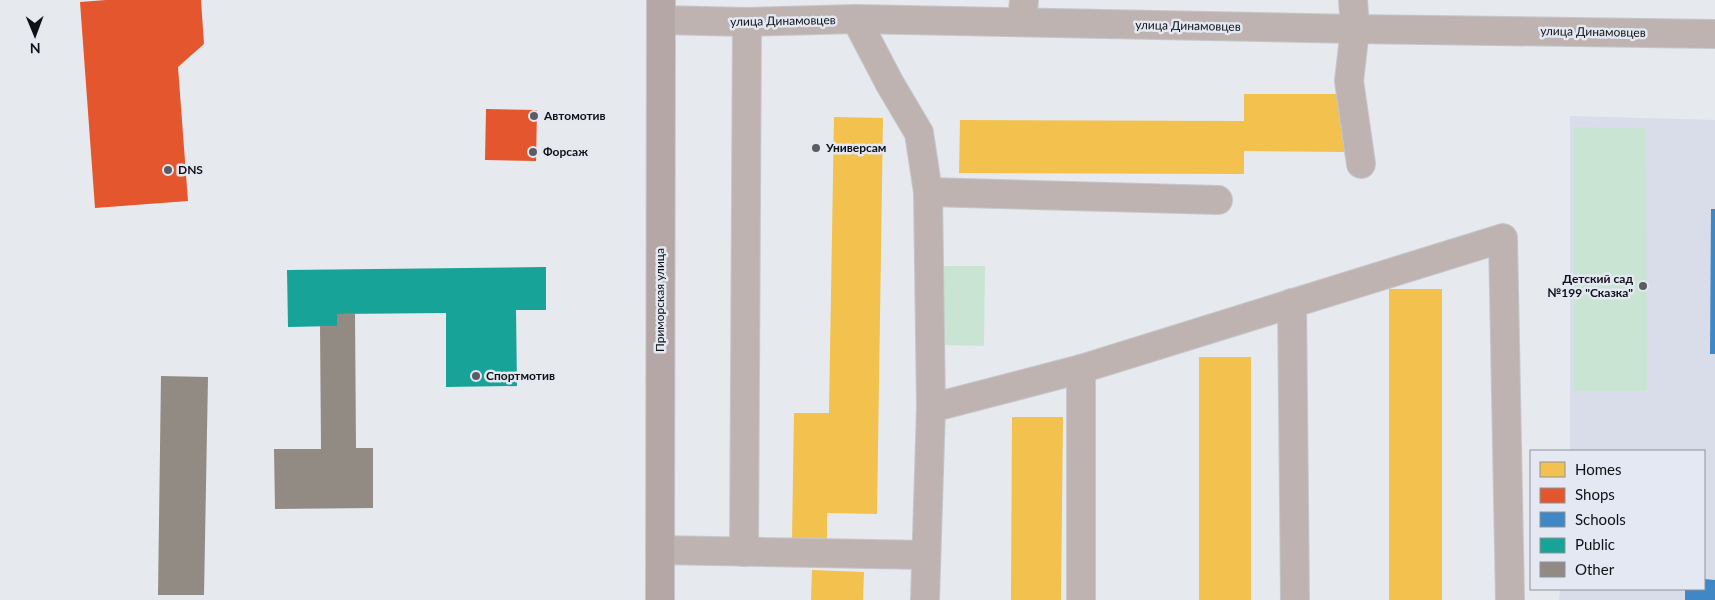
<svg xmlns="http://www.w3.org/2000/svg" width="1715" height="600" font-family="Lato,sans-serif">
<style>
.built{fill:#d8dde9}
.green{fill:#c9e4d2}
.homes{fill:#f2c14e}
.shops{fill:#e4572e}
.schools{fill:#3f88c5}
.public{fill:#17a398}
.building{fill:#928b83}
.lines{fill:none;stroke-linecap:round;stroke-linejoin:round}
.minor-casing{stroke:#c5c7ca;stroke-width:30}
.highway-casing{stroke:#c5c7ca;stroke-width:30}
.minor{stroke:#bfb3b2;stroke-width:28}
.highway{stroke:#b4a7a5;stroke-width:28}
.poi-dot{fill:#5b5d61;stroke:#e3e8f2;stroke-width:2}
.labels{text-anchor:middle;stroke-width:5;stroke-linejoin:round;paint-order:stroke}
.street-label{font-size:12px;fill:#101115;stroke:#e3e8f2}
.poi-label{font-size:12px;font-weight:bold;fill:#101115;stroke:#e3e8f2;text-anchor:start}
</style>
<rect width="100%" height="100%" fill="#e6e9ee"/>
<path class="built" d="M 1570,116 L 1715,120 L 1715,600 L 1559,600 L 1560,589 L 1704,589 L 1704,451 L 1570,451 Z"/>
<g class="green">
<path d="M 1574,127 L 1646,128 L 1647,391 L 1574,391 Z"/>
<path d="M 944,266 L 985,266 L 984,346 L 943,345 Z"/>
</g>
<g class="homes">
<path d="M 1244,94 L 1344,94 L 1344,152 L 1244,151 L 1244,174 L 959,173 L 960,120 L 1244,121 Z"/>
<path d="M 834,117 L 883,118 L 877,514 L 827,513 L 827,541 L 792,540 L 794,413 L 829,413 Z"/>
<rect x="1389" y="289" width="53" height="311"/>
<rect x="1199" y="357" width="52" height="243"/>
<path d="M 1012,417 L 1063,417 L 1061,600 L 1011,600 Z"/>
<path d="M 812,570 L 864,572 L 863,600 L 811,600 Z"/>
</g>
<g class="shops">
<path d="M 106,0 L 201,0 L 204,44 L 178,67 L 188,201 L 95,208 L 80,2 Z"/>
<path d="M 486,109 L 537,110 L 536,161 L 485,160 Z"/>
</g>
<g class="schools">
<path d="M 1711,209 L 1715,209 L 1715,354 L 1710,354 Z"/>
<path d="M 1704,579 L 1715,580 L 1715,600 L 1685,600 L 1685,589 L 1704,589 Z"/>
</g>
<path class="public" d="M 546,267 L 546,310 L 516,310 L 517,386 L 446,387 L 446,313 L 337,314 L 337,326 L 288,327 L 287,270 Z"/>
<g class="building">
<path d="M 337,314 L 355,314 L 356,448 L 373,448 L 373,508 L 275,509 L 274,449 L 321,449 L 320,326 L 337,326 Z"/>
<path d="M 161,376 L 208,377 L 204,595 L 158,595 Z"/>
</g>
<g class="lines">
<defs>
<g id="minor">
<path d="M 1353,0 L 1355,29 L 1349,81 L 1361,164"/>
<path d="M 856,19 L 890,84 L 919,133 L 928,192 L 931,408 L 925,600"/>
<path d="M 661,20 L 747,22 L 856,19 L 1355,29 L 1715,34"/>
<path d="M 1022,22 L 1024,0"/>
<path d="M 928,192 L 1218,200"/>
<path d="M 1292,303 L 1295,600"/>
<path d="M 931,408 L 1081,369 L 1503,238 L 1510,600"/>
<path d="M 660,550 L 926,555"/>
<path d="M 744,552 L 747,22"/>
<path d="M 1081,600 L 1081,369"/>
</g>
<path id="highway" d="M 660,600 L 661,0"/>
</defs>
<use href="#minor" class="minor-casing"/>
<use href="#highway" class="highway-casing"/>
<use href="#minor" class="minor"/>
<use href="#highway" class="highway"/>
</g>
<g class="poi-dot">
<circle cx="534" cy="116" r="5"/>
<circle cx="816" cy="148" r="5"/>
<circle cx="533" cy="152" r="5"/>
<circle cx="168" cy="170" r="5"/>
<circle cx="1643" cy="286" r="5"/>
<circle cx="476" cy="376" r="5"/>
</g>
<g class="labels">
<g class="street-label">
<text transform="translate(783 21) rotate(-1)" y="4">улица Динамовцев</text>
<text transform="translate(1188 26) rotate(1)" y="4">улица Динамовцев</text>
<text transform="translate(1593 32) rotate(1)" y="4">улица Динамовцев</text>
<text transform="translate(660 300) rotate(-90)" y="4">Приморская улица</text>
</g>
<g class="poi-label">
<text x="544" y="120">Автомотив</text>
<text x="826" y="152">Универсам</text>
<text x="543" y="156">Форсаж</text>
<text x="178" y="174">DNS</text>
<text x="1633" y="283" text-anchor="end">Детский сад<tspan x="1633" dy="14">№199 "Сказка"</tspan></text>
<text x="486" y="380">Спортмотив</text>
</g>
</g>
<rect x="1530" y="450" width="175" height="140" fill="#e3e8f2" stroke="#8f929a"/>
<rect x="1540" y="462" width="25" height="15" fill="#f2c14e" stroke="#8f929a"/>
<text x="1575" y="475" font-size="15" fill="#101115">Homes</text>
<rect x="1540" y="488" width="25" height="15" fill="#e4572e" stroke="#8f929a"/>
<text x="1575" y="500" font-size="15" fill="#101115">Shops</text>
<rect x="1540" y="512" width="25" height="15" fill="#3f88c5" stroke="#8f929a"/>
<text x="1575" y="525" font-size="15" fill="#101115">Schools</text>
<rect x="1540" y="538" width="25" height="15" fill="#17a398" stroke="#8f929a"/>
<text x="1575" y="550" font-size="15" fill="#101115">Public</text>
<rect x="1540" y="562" width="25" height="15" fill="#928b83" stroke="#8f929a"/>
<text x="1575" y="575" font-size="15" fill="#101115">Other</text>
<g transform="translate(35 35) rotate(179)" stroke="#e3e8f2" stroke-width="4" paint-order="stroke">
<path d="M0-4L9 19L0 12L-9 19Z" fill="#101115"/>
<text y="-8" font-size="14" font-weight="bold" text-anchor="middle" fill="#101115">N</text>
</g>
</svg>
